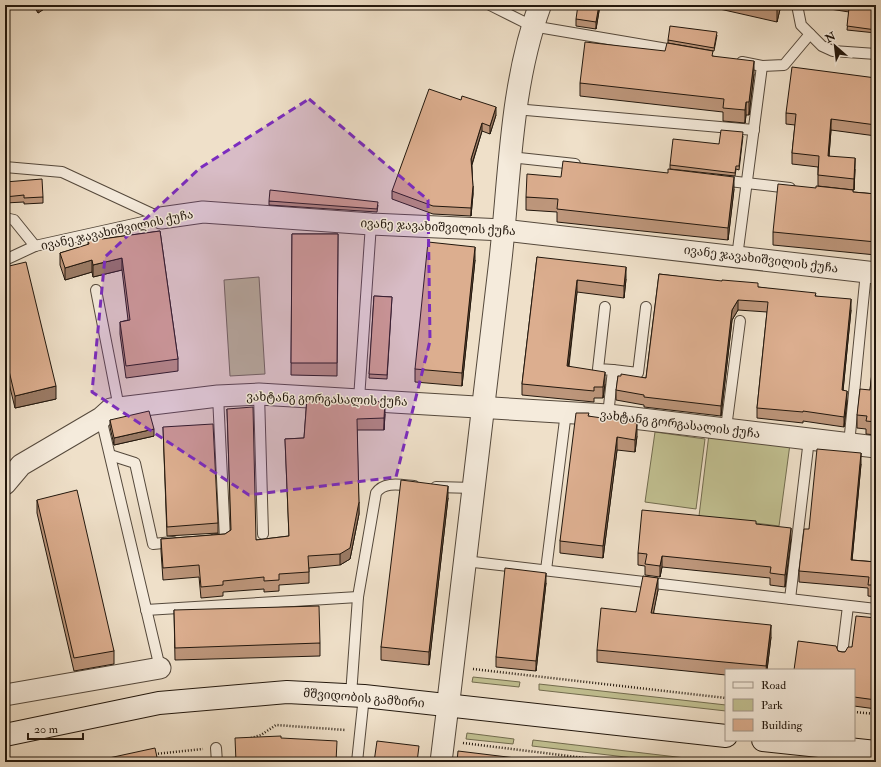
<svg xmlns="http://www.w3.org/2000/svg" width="881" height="767" font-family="'IM FELL Double Pica','Noto Serif Georgian',serif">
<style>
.green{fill:#c1c091;stroke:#726c4f}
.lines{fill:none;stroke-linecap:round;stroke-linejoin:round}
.service-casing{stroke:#55493c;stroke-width:12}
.minor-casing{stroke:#55493c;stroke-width:23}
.tertiary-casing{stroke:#55493c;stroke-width:24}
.secondary-casing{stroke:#22170d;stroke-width:24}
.path{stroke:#22170d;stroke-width:2.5;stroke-dasharray:1 2;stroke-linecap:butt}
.service{stroke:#f5ebdc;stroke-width:10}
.minor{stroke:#f5ebdc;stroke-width:21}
.tertiary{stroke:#f5ebdc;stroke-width:22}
.secondary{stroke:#f5ebdc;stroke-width:22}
.wall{fill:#bd967b;stroke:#22170d}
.shaded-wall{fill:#9a7a64;stroke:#22170d}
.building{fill:#dcae8f;stroke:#22170d}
.marked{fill:#7b2cbf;fill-opacity:0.2;stroke:#7b2cbf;stroke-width:3;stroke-dasharray:8 5;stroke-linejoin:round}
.labels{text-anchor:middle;stroke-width:3;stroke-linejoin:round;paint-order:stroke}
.street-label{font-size:12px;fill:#22170d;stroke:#f5ebdc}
</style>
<rect width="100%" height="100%" fill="#efe0c9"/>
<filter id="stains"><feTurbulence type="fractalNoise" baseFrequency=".005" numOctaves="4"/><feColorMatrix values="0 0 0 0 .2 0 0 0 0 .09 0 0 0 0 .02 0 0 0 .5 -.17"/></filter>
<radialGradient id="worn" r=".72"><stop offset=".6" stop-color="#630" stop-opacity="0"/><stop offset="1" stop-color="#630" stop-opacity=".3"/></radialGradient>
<g class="green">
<path d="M 259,277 L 265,374 L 230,376 L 224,280 Z"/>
<path d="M 655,432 L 705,439 L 696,509 L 645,502 Z"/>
<path d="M 709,434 L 790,444 L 779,526 L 699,516 Z"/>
<path d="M 473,677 L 520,682 L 519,687 L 472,682 Z"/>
<path d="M 539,684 L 726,705 L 726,711 L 539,690 Z"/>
<path d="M 467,733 L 514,739 L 513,744 L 466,739 Z"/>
<path d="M 533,740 L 719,762 L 668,762 L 532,746 Z"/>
</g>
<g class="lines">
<defs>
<g id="service">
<path d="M 490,5 L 532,26 L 679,51"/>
<path d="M 797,5 L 801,25 L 822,46 L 833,51 L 876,54"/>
<path d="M 742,62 L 762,66 L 784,65 L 810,34"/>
<path d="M 515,109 L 754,130"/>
<path d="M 510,157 L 575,164"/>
<path d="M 5,167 L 62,172 L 161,218"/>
<path d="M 720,180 L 790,188"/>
<path d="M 5,218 L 14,220 L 35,246"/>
<path d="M 737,257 L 762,66"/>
<path d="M 5,260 L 35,246 L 161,218"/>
<path d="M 96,290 L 119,408"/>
<path d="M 605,307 L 598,369 L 613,370 L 608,415"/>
<path d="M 613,370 L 638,373 L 646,307"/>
<path d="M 259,394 L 263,534"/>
<path d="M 359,399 L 371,224"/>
<path d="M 101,418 L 160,668"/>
<path d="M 726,428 L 740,321"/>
<path d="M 849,444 L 866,272"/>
<path d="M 110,455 L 135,463 L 153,544 L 173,542"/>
<path d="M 436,487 L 474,488"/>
<path d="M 215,539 L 225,539 L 218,396"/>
<path d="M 465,561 L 876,609"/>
<path d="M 546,570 L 566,412"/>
<path d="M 790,599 L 809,439"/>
<path d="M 146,610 L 358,597"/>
<path d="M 842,655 L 848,606"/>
<path d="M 351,695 L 358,597 L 376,493 C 384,481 401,485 414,486"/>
<path d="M 216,748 L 217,762"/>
<path d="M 357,762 L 364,696"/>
</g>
<g id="minor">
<path d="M 161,218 L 203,212 L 371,224 L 504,230 L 876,273"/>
<path d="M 5,484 L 21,465 L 101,418 L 111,409 L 218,396 L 259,394 L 608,415 L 876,447"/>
<path d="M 5,695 L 160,668"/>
<path d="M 441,762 L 448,705"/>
</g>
<path id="tertiary" d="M 448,705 C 465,558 483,411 500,264 C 510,178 510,87 540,5"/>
<g id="secondary">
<path d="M 5,735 L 159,703 L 287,692 L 364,696 L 726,736"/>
<path d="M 763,740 L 876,752"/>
</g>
</defs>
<use href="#service" class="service-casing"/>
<use href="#minor" class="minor-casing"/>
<use href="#tertiary" class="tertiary-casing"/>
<use href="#secondary" class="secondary-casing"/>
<g class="path">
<path d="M 473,669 L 726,698"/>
<path d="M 854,712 L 876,714"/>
<path d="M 251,738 L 261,735 L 276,725 L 346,730"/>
<path d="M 463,743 L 618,762"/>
<path d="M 155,754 L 203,749"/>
</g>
<use href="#service" class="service"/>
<use href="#minor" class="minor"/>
<use href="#tertiary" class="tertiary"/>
<use href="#secondary" class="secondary"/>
</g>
<g class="wall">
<path d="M 33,5 L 50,5 L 38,13 Z"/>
<path d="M 600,5 L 596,29 L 576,26 L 576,19 Z"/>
<path d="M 702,5 L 781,5 L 777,22 Z"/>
<path d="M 830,5 L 876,5 L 876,33 L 847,30 L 849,12 L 830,9 Z"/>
<path d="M 717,35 L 714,51 L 668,43 L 668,40 Z"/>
<path d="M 713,56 L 754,74 L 749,115 L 746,115 L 745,123 L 723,121 L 723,112 L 580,96 L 580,83 Z"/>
<path d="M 876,78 L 876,136 L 831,130 L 829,156 L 855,169 L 854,190 L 818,186 L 818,167 L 792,164 L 792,153 L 795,125 L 786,124 L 786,113 Z"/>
<path d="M 461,100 L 496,115 L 490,134 L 482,131 L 472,165 L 473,194 L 471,216 L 433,214 L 392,199 L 392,191 Z"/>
<path d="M 743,136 L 739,170 L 736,169 L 735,176 L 670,169 L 670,165 L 719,144 Z"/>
<path d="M 5,182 L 43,197 L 43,203 L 24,204 L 24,202 L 5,203 Z"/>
<path d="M 734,189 L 728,240 L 557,222 L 557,212 L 526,210 L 526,197 Z"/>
<path d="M 853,192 L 876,194 L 876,255 L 773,245 L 773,232 Z"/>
<path d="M 269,201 L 378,205 L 377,212 L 269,205 Z"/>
<path d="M 160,231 L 178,359 L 178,371 L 126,378 L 120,334 L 120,322 L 128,320 L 122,270 L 93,277 L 92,272 L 65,280 L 60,265 L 60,253 L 88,245 L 88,240 L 102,239 Z"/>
<path d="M 292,234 L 338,234 L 337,376 L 291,375 Z"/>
<path d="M 537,257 L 626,279 L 624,298 L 577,292 L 569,366 L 605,384 L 603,398 L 594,398 L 594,402 L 522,395 L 522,384 Z"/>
<path d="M 475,260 L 462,386 L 415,382 L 415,369 Z"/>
<path d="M 5,267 L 56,399 L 15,408 L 5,367 Z"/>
<path d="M 659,274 L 758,287 L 816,296 L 851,310 L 843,390 L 847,401 L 844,427 L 803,421 L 803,423 L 757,418 L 757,408 L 767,312 L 738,310 L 732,320 L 721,416 L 644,407 L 644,405 L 616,400 L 616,390 L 621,376 L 646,378 Z"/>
<path d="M 374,296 L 392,297 L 387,379 L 369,378 Z"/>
<path d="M 876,338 L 876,435 L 866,434 L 866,429 L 857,428 L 857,415 L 870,390 Z"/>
<path d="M 307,398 L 385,414 L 384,430 L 357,430 L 359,514 L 350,559 L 340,565 L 309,568 L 309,583 L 279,585 L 279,591 L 264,592 L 264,589 L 223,592 L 223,596 L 201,598 L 199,577 L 163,580 L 161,551 L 161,539 L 225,534 L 231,530 L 227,409 L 256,540 L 289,536 L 285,439 L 304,438 Z"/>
<path d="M 589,416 L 637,436 L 635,452 L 617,450 L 603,558 L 560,553 L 560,541 Z"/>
<path d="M 110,420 L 154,436 L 114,445 L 110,427 Z"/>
<path d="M 163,427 L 218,523 L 218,533 L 167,536 Z"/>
<path d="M 861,464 L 852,560 L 876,562 L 876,597 L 868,596 L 868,588 L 799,582 L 799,571 L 809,529 Z"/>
<path d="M 448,498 L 429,665 L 381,660 L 381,647 Z"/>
<path d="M 37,500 L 114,651 L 114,664 L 74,671 L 37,513 Z"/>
<path d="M 756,524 L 791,539 L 785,587 L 770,585 L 770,578 L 662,567 L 660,577 L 645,575 L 645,566 L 638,565 L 638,553 Z"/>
<path d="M 546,583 L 536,671 L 496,667 L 496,657 Z"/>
<path d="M 658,590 L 653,613 L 771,637 L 767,670 L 726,670 L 726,675 L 597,662 L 597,650 Z"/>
<path d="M 174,610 L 320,643 L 320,656 L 175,660 Z"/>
<path d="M 876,618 L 876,709 L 854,706 L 854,670 L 838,651 L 842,652 L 845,652 L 852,647 Z"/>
</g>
<g class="shaded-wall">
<path d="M 38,5 L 50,5 L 38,13 Z"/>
<path d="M 599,5 L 600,5 L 596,29 L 596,22 Z"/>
<path d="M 778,5 L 781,5 L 777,22 L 777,9 Z"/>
<path d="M 754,61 L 754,74 L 749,115 L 749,102 Z"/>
<path d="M 746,102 L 746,115 L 745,123 L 745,110 Z"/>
<path d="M 496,107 L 496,115 L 490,134 L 490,126 Z"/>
<path d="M 831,119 L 831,130 L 828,167 L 828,156 Z"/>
<path d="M 482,123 L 482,131 L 471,167 L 471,159 Z"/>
<path d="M 855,158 L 855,169 L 854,190 L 854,179 Z"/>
<path d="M 734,177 L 734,189 L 728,240 L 728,228 Z"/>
<path d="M 473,186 L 473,194 L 471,216 L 471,208 Z"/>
<path d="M 475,247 L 475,260 L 462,386 L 462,373 Z"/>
<path d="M 122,258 L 122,270 L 93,277 L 93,265 Z"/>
<path d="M 92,260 L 92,272 L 65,280 L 65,268 Z"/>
<path d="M 626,267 L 626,279 L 624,298 L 624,286 Z"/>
<path d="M 577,280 L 577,292 L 567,377 L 567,366 Z"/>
<path d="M 851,299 L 851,310 L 842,401 L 842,390 Z"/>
<path d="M 738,300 L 738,310 L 732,320 L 721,416 L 721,406 L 732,310 Z"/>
<path d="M 605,372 L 605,384 L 603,398 L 603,387 Z"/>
<path d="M 56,386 L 56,399 L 15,408 L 15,396 Z"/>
<path d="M 847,391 L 847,401 L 844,427 L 844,417 Z"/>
<path d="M 385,402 L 385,414 L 384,430 L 384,418 Z"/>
<path d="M 637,423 L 637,436 L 635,452 L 635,440 Z"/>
<path d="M 154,429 L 154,436 L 114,445 L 114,438 Z"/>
<path d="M 617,437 L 617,450 L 603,558 L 603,546 Z"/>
<path d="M 861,453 L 861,464 L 851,571 L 851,560 Z"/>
<path d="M 448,486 L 448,498 L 429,665 L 429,652 Z"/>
<path d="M 359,502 L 359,514 L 350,559 L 340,565 L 340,554 Z"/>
<path d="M 791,528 L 791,539 L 785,587 L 785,575 Z"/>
<path d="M 662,556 L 662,567 L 660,577 L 660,566 Z"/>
<path d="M 546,573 L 546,583 L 536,671 L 536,661 Z"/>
<path d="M 658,578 L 658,590 L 651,626 L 651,613 Z"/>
<path d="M 771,625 L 771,637 L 767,670 L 766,670 Z"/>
</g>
<g class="building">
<path d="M 578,5 L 599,5 L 596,22 L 576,19 Z"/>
<path d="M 761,5 L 778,5 L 777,9 Z"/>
<path d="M 830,5 L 876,5 L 876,30 L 847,26 L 849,8 L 830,6 Z"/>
<path d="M 670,26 L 717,32 L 714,48 L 668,40 Z"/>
<path d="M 585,42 L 665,51 L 667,43 L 713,51 L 712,56 L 754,61 L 749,102 L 746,102 L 745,110 L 723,108 L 724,99 L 580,83 Z"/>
<path d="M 792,67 L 876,78 L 876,125 L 831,119 L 828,156 L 855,158 L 854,179 L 818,175 L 819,156 L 792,153 L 796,114 L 786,113 Z"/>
<path d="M 429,89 L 461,100 L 462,96 L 496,107 L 490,126 L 482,123 L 471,159 L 473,186 L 471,208 L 433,206 L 392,191 Z"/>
<path d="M 721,130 L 743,132 L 739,166 L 736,166 L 735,173 L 670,165 L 673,139 L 719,144 Z"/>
<path d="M 563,161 L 668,173 L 668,169 L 734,177 L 728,228 L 557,209 L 558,199 L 526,197 L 527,174 L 561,177 Z"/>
<path d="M 42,179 L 43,197 L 24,198 L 24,195 L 5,197 L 5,182 Z"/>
<path d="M 778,184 L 816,188 L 816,186 L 853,190 L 853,192 L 876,194 L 876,242 L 773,232 Z"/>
<path d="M 270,190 L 378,202 L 377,209 L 269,201 Z"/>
<path d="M 160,231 L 178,359 L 126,366 L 120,322 L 130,320 L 122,258 L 93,265 L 92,260 L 65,268 L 60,253 L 89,244 L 88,240 L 101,237 L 102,239 Z"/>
<path d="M 292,234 L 338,234 L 337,363 L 291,363 Z"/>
<path d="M 428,242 L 475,247 L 462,373 L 415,369 Z"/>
<path d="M 537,257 L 626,267 L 624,286 L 577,280 L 567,366 L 605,372 L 603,387 L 594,387 L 594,391 L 522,384 Z"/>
<path d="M 26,262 L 56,386 L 15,396 L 5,354 L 5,267 Z"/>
<path d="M 659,274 L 722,281 L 722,280 L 758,283 L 758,287 L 816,293 L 815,296 L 851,299 L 842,390 L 847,391 L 844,417 L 803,411 L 803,412 L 757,408 L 768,302 L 738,300 L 732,310 L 721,406 L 644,397 L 644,395 L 616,390 L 618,376 L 621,376 L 621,374 L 646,378 Z"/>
<path d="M 374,296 L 392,297 L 387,375 L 369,374 Z"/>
<path d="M 876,338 L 876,422 L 866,421 L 867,416 L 857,415 L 860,389 L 870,390 Z"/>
<path d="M 307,398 L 385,402 L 384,418 L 357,419 L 359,502 L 350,548 L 340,554 L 308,556 L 309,572 L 279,574 L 279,580 L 264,581 L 264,577 L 223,581 L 223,585 L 201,587 L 199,565 L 163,568 L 161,539 L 225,534 L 231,530 L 227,409 L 253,407 L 256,540 L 289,536 L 285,439 L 304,438 Z"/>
<path d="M 149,411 L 154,429 L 114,438 L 110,420 Z"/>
<path d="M 576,413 L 589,413 L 588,416 L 637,423 L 635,440 L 617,437 L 603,546 L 560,541 Z"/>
<path d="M 213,424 L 218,523 L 167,527 L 163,427 Z"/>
<path d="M 817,449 L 861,453 L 851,560 L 876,562 L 876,585 L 868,585 L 869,577 L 799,571 L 804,529 L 809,529 Z"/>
<path d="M 401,480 L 448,486 L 429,652 L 381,647 Z"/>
<path d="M 77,490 L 114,651 L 74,658 L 37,500 Z"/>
<path d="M 642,510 L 756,521 L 756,524 L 791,528 L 785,575 L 770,573 L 771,567 L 662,556 L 660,566 L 645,564 L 647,554 L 638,553 Z"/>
<path d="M 505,568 L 546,573 L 536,661 L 496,657 Z"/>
<path d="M 643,576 L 658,578 L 651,613 L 771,625 L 766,666 L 597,650 L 601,608 L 636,612 Z"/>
<path d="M 319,606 L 320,643 L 175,648 L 174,610 Z"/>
<path d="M 856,616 L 876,618 L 876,700 L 854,697 L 854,670 L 794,670 L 798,641 L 836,646 L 838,651 L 842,652 L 845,652 L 848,647 L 852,647 Z"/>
<path d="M 281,736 L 281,738 L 337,741 L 336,762 L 236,762 L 235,738 Z"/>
<path d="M 377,741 L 419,746 L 417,762 L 374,762 Z"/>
<path d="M 155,748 L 158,762 L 95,762 L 95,761 Z"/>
<path d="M 458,751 L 532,760 L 532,762 L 457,762 Z"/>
</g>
<path class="marked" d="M 309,99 L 428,200 L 430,341 L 396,477 L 249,495 L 92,392 L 105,257 L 200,168 Z"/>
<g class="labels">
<g class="street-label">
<text transform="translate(438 227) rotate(3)" y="4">ივანე ჯავახიშვილის ქუჩა</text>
<text transform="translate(117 230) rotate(-12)" y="4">ივანე ჯავახიშვილის ქუჩა</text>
<text transform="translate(761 259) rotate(7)" y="4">ივანე ჯავახიშვილის ქუჩა</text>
<text transform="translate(327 399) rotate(2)" y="4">ვახტანგ გორგასალის ქუჩა</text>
<text transform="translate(680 424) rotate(7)" y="4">ვახტანგ გორგასალის ქუჩა</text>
<text transform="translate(364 698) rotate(5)" y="4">მშვიდობის გამზირი</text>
</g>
</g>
<rect width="881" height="767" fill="none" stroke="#efe0c9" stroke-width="20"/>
<rect x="6" y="6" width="869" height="755" fill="none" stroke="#22170d" stroke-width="2"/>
<rect x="10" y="10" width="861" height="747" fill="none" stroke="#22170d"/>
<rect x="725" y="669" width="130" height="72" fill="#f5ebdc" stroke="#a19689"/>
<rect x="733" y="682" width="20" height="6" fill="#f5ebdc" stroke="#a19689"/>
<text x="761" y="689" font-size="12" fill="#22170d">Road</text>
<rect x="733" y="699" width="20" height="12" fill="#c1c091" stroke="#a19689"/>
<text x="761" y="709" font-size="12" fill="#22170d">Park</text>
<rect x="733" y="719" width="20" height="12" fill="#dcae8f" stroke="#a19689"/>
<text x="761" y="729" font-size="12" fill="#22170d">Building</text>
<g transform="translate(835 46) rotate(332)" stroke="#f5ebdc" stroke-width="3" paint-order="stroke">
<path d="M0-3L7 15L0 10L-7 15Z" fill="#22170d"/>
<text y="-6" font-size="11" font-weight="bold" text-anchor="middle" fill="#22170d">N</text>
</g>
<path d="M28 733v6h55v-6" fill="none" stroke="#22170d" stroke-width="2"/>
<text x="34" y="733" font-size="12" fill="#22170d" stroke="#f5ebdc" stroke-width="3" paint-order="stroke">20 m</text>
<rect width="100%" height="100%" filter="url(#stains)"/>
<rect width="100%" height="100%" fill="url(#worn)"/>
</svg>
